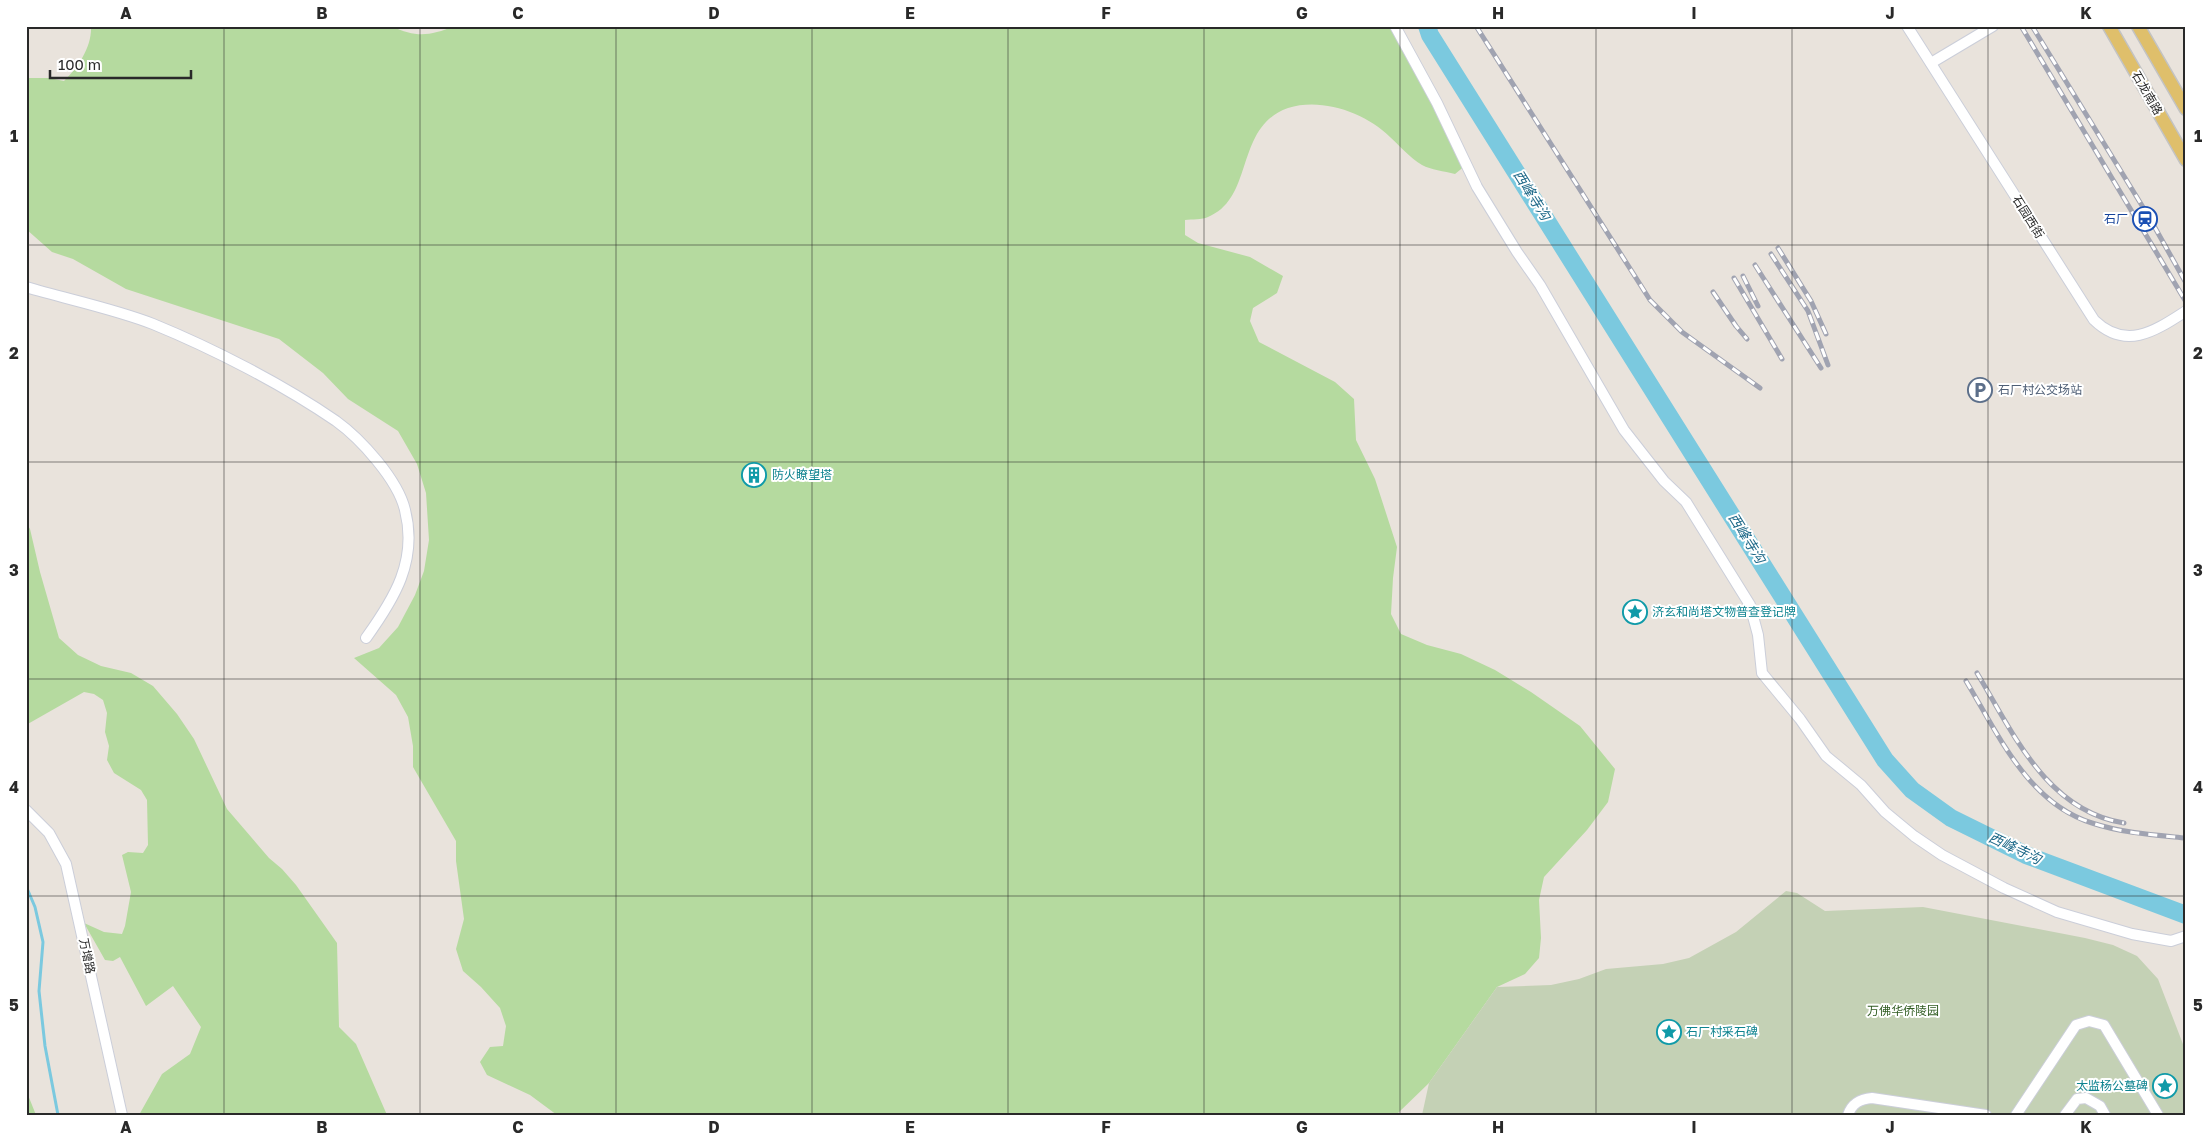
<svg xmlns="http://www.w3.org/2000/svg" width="2212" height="1141" font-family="'Golos Text','Noto Sans SC',sans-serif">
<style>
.green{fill:#b5da9f}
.cemetery{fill:#c4d1b5}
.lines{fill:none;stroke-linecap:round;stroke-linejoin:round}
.stream{stroke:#7bc9df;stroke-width:3}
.river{stroke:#7bc9df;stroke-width:18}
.minor-casing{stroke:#cbced9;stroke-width:12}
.major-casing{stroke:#c3c3c3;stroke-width:15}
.minor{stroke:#fff;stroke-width:10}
.major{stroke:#dfbf6b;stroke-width:12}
.rail-casing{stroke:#a0a3b1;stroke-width:5}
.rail{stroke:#fff;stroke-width:3;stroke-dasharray:9;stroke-linecap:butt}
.grid{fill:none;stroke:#292929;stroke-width:1;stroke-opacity:0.55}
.labels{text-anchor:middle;stroke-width:4;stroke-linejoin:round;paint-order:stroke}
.street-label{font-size:12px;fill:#292929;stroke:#fff}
.transit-label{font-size:12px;fill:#164399;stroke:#fff;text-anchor:end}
.service-label{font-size:12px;fill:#4e5e75;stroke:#fff;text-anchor:start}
.culture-label{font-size:12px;fill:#0d838f;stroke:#fff;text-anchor:start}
.park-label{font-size:12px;fill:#305c22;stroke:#fff}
.water-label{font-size:14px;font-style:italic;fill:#1d6888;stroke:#fff}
.neatline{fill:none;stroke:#292929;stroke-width:2}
.grid-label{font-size:16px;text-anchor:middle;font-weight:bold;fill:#292929}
</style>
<rect width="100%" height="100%" fill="#e9e3dc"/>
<g class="green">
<path d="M 91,26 L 391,26 C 417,38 429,36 455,26 L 1391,26 L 1466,165 L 1455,174 C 1444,171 1431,170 1422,165 C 1409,157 1401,147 1390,137 C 1366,113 1322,97 1288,108 C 1234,127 1255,198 1208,217 C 1202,220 1192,219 1185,220 L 1185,235 L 1198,243 L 1250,257 L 1283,276 L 1277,293 L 1253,308 L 1250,321 L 1259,342 L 1335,382 L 1354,399 L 1356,440 L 1375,479 L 1397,547 L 1393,578 L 1391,614 L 1401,634 L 1427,645 L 1461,654 L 1495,670 L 1531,692 L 1580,726 L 1615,769 L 1608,802 L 1587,830 L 1544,877 L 1539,900 L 1541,938 L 1539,958 L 1525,974 L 1497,987 L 1429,1083 L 1396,1115 L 557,1115 L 530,1095 L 487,1075 L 480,1062 L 490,1047 L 503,1046 L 506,1026 L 500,1008 L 481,987 L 463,971 L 456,949 L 464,919 L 456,861 L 456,841 L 413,767 L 413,746 L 408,717 L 396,695 L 354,658 L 379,648 L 398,627 L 415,595 L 424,571 L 429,540 L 426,493 L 417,464 L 398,431 L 348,399 L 323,373 L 279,339 L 126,289 L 73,259 L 52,252 L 26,229 L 26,78 L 49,78 L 64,81 C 78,67 92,47 91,26 Z"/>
<path d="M 27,524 L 30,529 L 40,572 L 59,638 L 78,655 L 101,666 L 131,673 L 153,686 L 177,714 L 194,739 L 227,809 L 269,858 L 282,869 L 296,885 L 337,943 L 339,1027 L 356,1044 L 387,1115 L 139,1115 L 162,1074 L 190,1054 L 201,1027 L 173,986 L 146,1006 L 120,957 L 113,961 L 105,960 L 84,923 L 104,932 L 122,934 L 125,926 L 131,892 L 122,855 L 128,852 L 143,853 L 148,845 L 147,800 L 141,790 L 114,773 L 107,760 L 109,746 L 105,732 L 107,713 L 103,700 L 94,694 L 84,692 L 26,725 Z"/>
<path d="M 26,1090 L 36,1115 L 26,1115 Z"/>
</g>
<path class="cemetery" d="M 1786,891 L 1797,893 L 1825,911 L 1923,907 L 2085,938 L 2113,945 L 2137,956 L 2158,979 L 2186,1052 L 2186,1115 L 1422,1115 L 1429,1083 L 1497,987 L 1551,985 L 1579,979 L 1606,969 L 1663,964 L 1689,958 L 1736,932 Z"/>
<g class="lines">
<path class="stream" d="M 26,886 L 35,907 L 43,942 L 39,991 L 45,1046 L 58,1115"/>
<path class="river" d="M 1427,26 L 1430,35 L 1885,760 L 1912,790 L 1951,818 L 2026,855 L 2186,915"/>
<defs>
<g id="minor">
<path d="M 1395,26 L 1437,103 L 1477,187 L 1517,252 L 1540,285 L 1624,430 L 1664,481 L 1686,502 L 1750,605 L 1758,635 L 1762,673 L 1800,719 L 1826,756 L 1861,785 L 1885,812 L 1914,836 L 1942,855 L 2004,888 L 2057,912 L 2132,934 L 2171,941 L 2186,936"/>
<path d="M 1907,26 L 2094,320 C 2126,351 2155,331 2186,311"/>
<path d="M 1931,63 L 1993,26"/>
<path d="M 26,287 C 66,299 115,309 153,324 C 214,349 282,384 336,421 C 361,439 398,480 405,510 C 418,561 394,599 366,638"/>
<path d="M 26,810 L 49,833 L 66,864 L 122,1115"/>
<path d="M 1848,1115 C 1852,1103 1860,1099 1872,1098 L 1986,1115"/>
<path d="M 2016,1115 L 2076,1025 L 2089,1021 L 2104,1025 L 2158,1115"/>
<path d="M 2065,1115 L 2077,1099 L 2086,1098 L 2100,1106 L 2105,1115"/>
</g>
<g id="major">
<path d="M 2109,26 L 2186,160"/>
<path d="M 2138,26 L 2186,109"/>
</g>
</defs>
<use href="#minor" class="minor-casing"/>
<use href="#major" class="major-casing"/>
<use href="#minor" class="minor"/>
<use href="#major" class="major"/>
<defs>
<g id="rail">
<path d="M 1476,26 L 1650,300 L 1682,332 L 1760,388"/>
<path d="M 2021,26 L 2186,302"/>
<path d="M 2032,26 L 2149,217 L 2186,283"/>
<path d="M 1778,248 L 1811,301 L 1826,334"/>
<path d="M 1771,254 L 1808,311 L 1828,365"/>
<path d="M 1755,265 L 1821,368"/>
<path d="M 1743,276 L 1758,306"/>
<path d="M 1734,278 L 1782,359"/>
<path d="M 1713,292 L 1736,326 L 1747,339"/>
<path d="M 1977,673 C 2013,733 2047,811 2124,823"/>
<path d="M 1966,681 C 1998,734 2028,803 2092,823 C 2122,833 2155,835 2186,838"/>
</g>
</defs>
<use href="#rail" class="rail-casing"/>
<use href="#rail" class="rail"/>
</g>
<path class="grid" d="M 224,26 L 224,1115M 420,26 L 420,1115M 616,26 L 616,1115M 812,26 L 812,1115M 1008,26 L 1008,1115M 1204,26 L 1204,1115M 1400,26 L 1400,1115M 1596,26 L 1596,1115M 1792,26 L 1792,1115M 1988,26 L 1988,1115M 26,245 L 2186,245M 26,462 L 2186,462M 26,679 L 2186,679M 26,896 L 2186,896"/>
<defs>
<symbol id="station-ring" viewBox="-11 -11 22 22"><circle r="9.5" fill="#fff" stroke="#1a4fb4" stroke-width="1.5"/><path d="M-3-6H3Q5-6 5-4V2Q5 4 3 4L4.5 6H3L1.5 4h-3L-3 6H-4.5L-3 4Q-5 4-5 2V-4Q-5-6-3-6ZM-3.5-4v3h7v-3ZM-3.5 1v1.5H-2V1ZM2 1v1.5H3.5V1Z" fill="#1a4fb4"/></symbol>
<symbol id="parking-ring" viewBox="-11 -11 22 22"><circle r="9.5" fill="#fff" stroke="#5c6f8a" stroke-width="1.5"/><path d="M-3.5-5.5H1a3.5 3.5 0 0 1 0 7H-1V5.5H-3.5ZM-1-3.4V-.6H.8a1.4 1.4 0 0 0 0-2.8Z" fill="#5c6f8a"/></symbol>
<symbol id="building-ring" viewBox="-11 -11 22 22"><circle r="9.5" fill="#fff" stroke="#0f9aa8" stroke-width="1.5"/><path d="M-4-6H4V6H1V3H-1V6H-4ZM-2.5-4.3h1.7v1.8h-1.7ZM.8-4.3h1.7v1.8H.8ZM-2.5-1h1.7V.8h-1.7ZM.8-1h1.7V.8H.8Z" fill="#0f9aa8"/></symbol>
<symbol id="sight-ring" viewBox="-11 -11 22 22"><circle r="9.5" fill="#fff" stroke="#0f9aa8" stroke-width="1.5"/><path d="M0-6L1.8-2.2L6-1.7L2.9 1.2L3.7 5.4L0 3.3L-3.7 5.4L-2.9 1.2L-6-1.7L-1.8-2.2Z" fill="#0f9aa8"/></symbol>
</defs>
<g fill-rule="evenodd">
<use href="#station-ring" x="2131" y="205" width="28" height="28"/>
<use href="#parking-ring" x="1966" y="376" width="28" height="28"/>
<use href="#building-ring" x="740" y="461" width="28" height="28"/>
<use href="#sight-ring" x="1621" y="598" width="28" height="28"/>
<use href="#sight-ring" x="1655" y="1018" width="28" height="28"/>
<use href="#sight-ring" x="2151" y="1072" width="28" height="28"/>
</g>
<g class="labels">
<g class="street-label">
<text transform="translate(2147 93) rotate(60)" y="4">石龙南路</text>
<text transform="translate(2028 217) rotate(58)" y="4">石园西街</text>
<text transform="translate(87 956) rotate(78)" y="4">万增路</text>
</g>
<g class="transit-label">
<text x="2128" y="223">石厂</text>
</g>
<g class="service-label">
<text x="1998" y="394">石厂村公交场站</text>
</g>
<g class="culture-label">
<text x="772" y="479">防火瞭望塔</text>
<text x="1652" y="616">济玄和尚塔文物普查登记牌</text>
<text x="1686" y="1036">石厂村采石碑</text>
<text x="2148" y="1090" text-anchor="end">太监杨公墓碑</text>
</g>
<g class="park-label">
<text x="1903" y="1015">万佛华侨陵园</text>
</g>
<g class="water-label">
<text transform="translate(1532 195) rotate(58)" y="5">西峰寺沟</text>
<text transform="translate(1747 538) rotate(58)" y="5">西峰寺沟</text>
<text transform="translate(2015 848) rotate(25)" y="5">西峰寺沟</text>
</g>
</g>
<rect width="2212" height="1141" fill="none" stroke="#ffffff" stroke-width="55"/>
<path d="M50 70v8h141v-8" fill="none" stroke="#292929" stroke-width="2.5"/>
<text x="58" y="70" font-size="15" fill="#292929" stroke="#ffffff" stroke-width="4" paint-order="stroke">100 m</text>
<rect x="28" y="28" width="2156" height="1086" class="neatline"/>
<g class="grid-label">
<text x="126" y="19">A</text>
<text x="322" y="19">B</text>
<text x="518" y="19">C</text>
<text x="714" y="19">D</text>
<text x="910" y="19">E</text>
<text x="1106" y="19">F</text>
<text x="1302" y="19">G</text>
<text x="1498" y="19">H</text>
<text x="1694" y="19">I</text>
<text x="1890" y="19">J</text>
<text x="2086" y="19">K</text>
<text x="14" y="142">1</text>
<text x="2198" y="142">1</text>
<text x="14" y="359">2</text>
<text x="2198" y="359">2</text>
<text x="14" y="576">3</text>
<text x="2198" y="576">3</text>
<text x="14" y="793">4</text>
<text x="2198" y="793">4</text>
<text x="14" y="1011">5</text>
<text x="2198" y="1011">5</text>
<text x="126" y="1133">A</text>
<text x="322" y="1133">B</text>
<text x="518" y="1133">C</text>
<text x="714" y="1133">D</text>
<text x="910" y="1133">E</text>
<text x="1106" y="1133">F</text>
<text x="1302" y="1133">G</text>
<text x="1498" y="1133">H</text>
<text x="1694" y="1133">I</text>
<text x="1890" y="1133">J</text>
<text x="2086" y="1133">K</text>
</g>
</svg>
